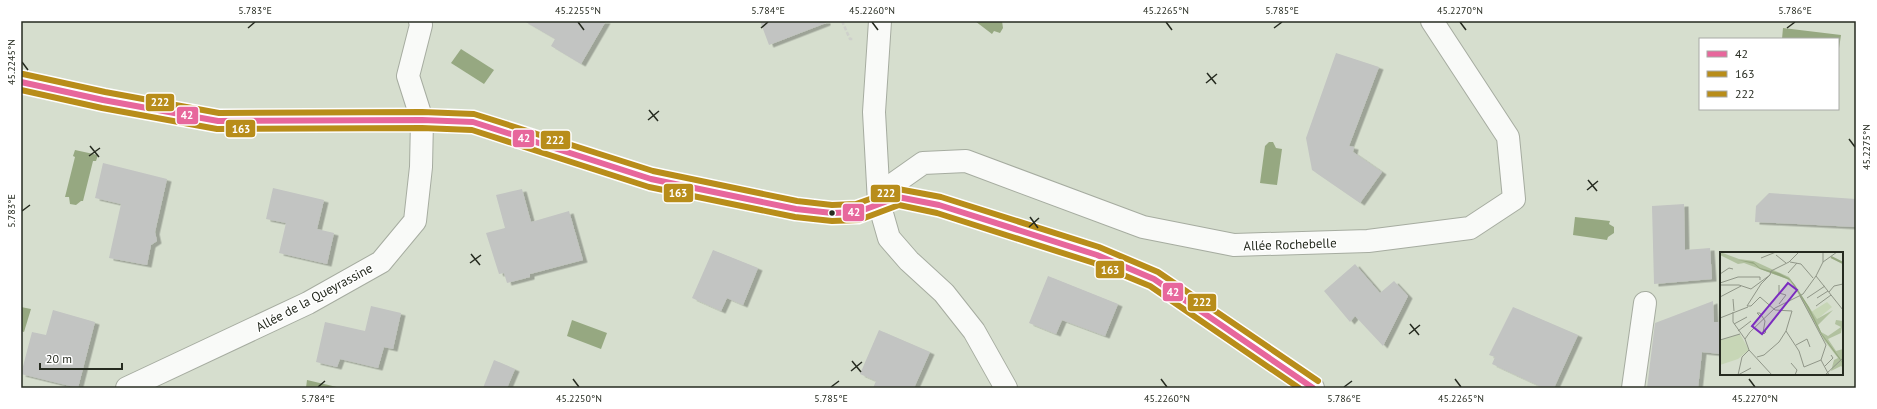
<svg xmlns="http://www.w3.org/2000/svg" width="1877" height="409" font-family="'PT Sans',sans-serif">
<style>
.water{fill:#96a881}
.building{fill:#c2c4c2;filter:url(#shadow)}
.lines{fill:none;stroke-linecap:round;stroke-linejoin:round}
.minor-casing{stroke:#a6aca0;stroke-width:24}
.path{stroke:#ced0cb;stroke-width:2.5;stroke-dasharray:4 2;stroke-linecap:butt}
.minor{stroke:#f9faf8;stroke-width:22}
.bus-1-casing{stroke:#fff;stroke-width:9}
.bus-2-casing{stroke:#fff;stroke-width:9}
.bus-3-casing{stroke:#fff;stroke-width:9}
.bus-1{stroke:#e7679c;stroke-width:6}
.bus-2{stroke:#b88d1a;stroke-width:6}
.bus-3{stroke:#b88d1a;stroke-width:6}
.ticks{fill:none;stroke:#262b20;stroke-width:1.5}
.bus-dot{fill:#262b20;stroke:#fff;stroke-width:1.5}
.labels{text-anchor:middle;stroke-width:3;stroke-linejoin:round;paint-order:stroke}
.street-label{font-size:13px;fill:#262b20;stroke:#fff}
.inset-river{fill:none;stroke:#96a881;stroke-width:2}
.inset-road{fill:none;stroke:#909688;stroke-width:1}
.view{fill:#7b2cbf;fill-opacity:0.15;stroke:#7b2cbf;stroke-width:2}
.inset-edge{fill:none;stroke:#262b20;stroke-width:2}
.line-badge{stroke:#fff;stroke-width:1.5}
.badge-label{font-size:11px;text-anchor:middle;font-weight:bold;fill:#fff}
.neatline{fill:none;stroke:#262b20;stroke-width:1.5}
.ticks-label{font-size:10px;text-anchor:middle;fill:#262b20}
</style>
<defs>
<filter id="shadow"><feDropShadow dx="4.5" dy="2.5" stdDeviation="0" flood-color="#0004"/></filter>
</defs>
<rect width="100%" height="100%" fill="#d6dece"/>
<g class="water">
<path d="M 975,21 L 1002,21 L 1003,28 L 1000,33 L 994,31 L 992,34 Z"/>
<path d="M 1783,28 L 1841,35 L 1838,55 L 1838,39 L 1782,39 Z"/>
<path d="M 461,49 L 494,70 L 484,84 L 451,63 Z"/>
<path d="M 1269,142 L 1273,142 L 1276,148 L 1282,149 L 1277,185 L 1260,183 L 1265,146 Z"/>
<path d="M 75,150 L 98,155 L 96,161 L 93,161 L 83,201 L 81,201 L 76,205 L 70,204 L 69,197 L 65,197 L 75,157 L 73,156 Z"/>
<path d="M 1575,217 L 1610,221 L 1609,224 L 1614,227 L 1614,233 L 1608,237 L 1607,240 L 1573,235 Z"/>
<path d="M 21,307 L 31,309 L 24,332 L 21,331 Z"/>
<path d="M 572,320 L 607,333 L 601,349 L 567,336 Z"/>
<path d="M 307,380 L 341,388 L 306,388 Z"/>
</g>
<g class="building">
<path d="M 524,21 L 606,21 L 581,64 L 551,46 L 555,39 Z"/>
<path d="M 760,21 L 826,21 L 826,23 L 769,45 Z"/>
<path d="M 1336,53 L 1379,67 L 1349,146 L 1354,147 L 1353,152 L 1382,172 L 1360,203 L 1312,170 L 1306,138 Z"/>
<path d="M 103,163 L 167,179 L 155,232 L 157,241 L 151,245 L 147,265 L 109,258 L 121,204 L 95,198 Z"/>
<path d="M 273,188 L 324,200 L 317,229 L 334,233 L 327,264 L 279,253 L 286,223 L 266,219 Z"/>
<path d="M 522,189 L 531,222 L 569,211 L 583,260 L 530,274 L 530,277 L 507,283 L 504,273 L 499,274 L 486,233 L 505,228 L 496,195 Z"/>
<path d="M 1769,193 L 1856,199 L 1856,227 L 1755,222 L 1756,206 Z"/>
<path d="M 1684,204 L 1685,250 L 1710,248 L 1712,279 L 1654,284 L 1652,206 Z"/>
<path d="M 713,250 L 758,268 L 743,305 L 727,298 L 721,311 L 692,298 Z"/>
<path d="M 1355,264 L 1380,293 L 1394,281 L 1408,296 L 1383,346 L 1355,316 L 1350,322 L 1324,291 Z"/>
<path d="M 1048,276 L 1118,304 L 1105,336 L 1062,320 L 1056,334 L 1029,323 Z"/>
<path d="M 1713,301 L 1714,322 L 1721,322 L 1721,354 L 1702,352 L 1698,388 L 1647,388 L 1655,323 Z"/>
<path d="M 371,306 L 401,313 L 393,349 L 384,347 L 378,368 L 340,359 L 337,367 L 316,362 L 325,322 L 365,331 Z"/>
<path d="M 1513,307 L 1578,335 L 1554,388 L 1544,388 L 1492,364 L 1495,357 L 1489,355 Z"/>
<path d="M 53,310 L 95,322 L 78,388 L 21,374 L 32,332 L 46,335 Z"/>
<path d="M 879,330 L 930,352 L 914,388 L 873,388 L 876,381 L 860,374 Z"/>
<path d="M 494,360 L 515,369 L 507,388 L 483,388 Z"/>
</g>
<g class="lines">
<defs>
<g id="minor">
<path d="M 880,21 L 874,112 L 879,203 L 889,238 L 909,261 L 944,293 L 974,331 L 1006,388"/>
<path d="M 21,82 L 103,100 L 218,121 L 422,120 L 473,122 L 651,179 L 796,209 L 832,213 L 858,212 L 898,197 L 939,205 L 1097,255 L 1154,279 L 1313,388"/>
<path d="M 879,194 L 923,163 L 966,161 L 1143,227 L 1234,245 L 1368,241 L 1470,228 L 1514,199 L 1508,137 L 1432,21"/>
<path d="M 127,388 L 308,303 L 381,262 L 415,221 L 421,167 L 422,120 L 408,76 L 421,25 L 420,21"/>
<path d="M 1633,388 L 1645,303"/>
</g>
</defs>
<use href="#minor" class="minor-casing"/>
<path class="path" d="M 842,21 L 850,39 L 854,39"/>
<use href="#minor" class="minor"/>
<defs>
<path id="bus-1" d="M 21,82 L 103,100 L 218,121 L 422,120 L 473,122 L 651,179 L 796,209 L 832,213 L 858,212 L 898,197 L 939,205 L 1097,255 L 1154,279 L 1313,388"/>
<path id="bus-2" d="M 21,90 L 102,108 L 217,129 L 422,128 L 472,130 L 649,187 L 795,217 L 832,221 L 859,220 L 899,205 L 937,213 L 1094,263 L 1150,286 L 1299,388"/>
<path id="bus-3" d="M 23,74 L 105,92 L 219,113 L 422,112 L 474,114 L 653,171 L 797,201 L 832,205 L 856,204 L 898,189 L 941,197 L 1099,247 L 1158,272 L 1318,381"/>
</defs>
<use href="#bus-1" class="bus-1-casing"/>
<use href="#bus-2" class="bus-2-casing"/>
<use href="#bus-3" class="bus-3-casing"/>
<use href="#bus-1" class="bus-1"/>
<use href="#bus-2" class="bus-2"/>
<use href="#bus-3" class="bus-3"/>
</g>
<path class="ticks" d="M 578,22 L 584,30M 872,22 L 878,30M 1166,22 L 1172,30M 1460,22 L 1466,30M 248,28 L 255,22M 761,28 L 768,22M 1274,28 L 1282,22M 1787,28 L 1795,22M 22,62 L 28,70M 1207,73 L 1216,84M 1206,83 L 1217,74M 649,110 L 658,121M 648,120 L 659,111M 1849,139 L 1855,147M 90,146 L 99,157M 89,156 L 100,148M 1588,180 L 1597,191M 1587,190 L 1598,181M 22,211 L 30,205M 1030,217 L 1038,228M 1029,227 L 1039,218M 471,254 L 480,265M 470,263 L 481,255M 1410,324 L 1419,335M 1409,334 L 1420,325M 852,361 L 861,372M 851,371 L 862,362M 573,379 L 579,387M 1161,379 L 1167,387M 1455,379 L 1461,387M 1749,379 L 1755,387M 318,387 L 325,381M 831,387 L 839,381M 1344,387 L 1352,381"/>
<circle class="bus-dot" cx="832" cy="213" r="3.5"/>
<g class="labels">
<g class="street-label">
<text transform="translate(1290 244) rotate(-2)" y="5">Allée Rochebelle</text>
<text transform="translate(314 297) rotate(-28)" y="5">Allée de la Queyrassine</text>
</g>
</g>
<g transform="translate(1720 252)">
<rect width="123" height="123" fill="#d6dece"/>
<path d="M 107,50 L 112,55 L 95,69 L 91,60 ZM 20,82 L 29,98 L 18,107 L 0,113 L 0,88 Z" fill="#c7d6b6"/>
<path d="M 0,0 L 19,7 L 34,9 L 69,25 L 97,67 L 113,58 L 98,73 L 101,80 L 108,84 L 121,75 L 115,72 L 116,68 L 123,69 L 121,81 L 108,87 L 116,99 L 123,97 L 123,116 L 121,114 L 111,119 L 114,108 L 118,106 L 104,88 L 74,34 L 67,27 L 24,11 L 18,12 L 0,3 Z" fill="#b1c19f"/>
<path d="M 0,0 L 18,8 L 33,10 L 40,16 L 59,21 L 70,27 L 75,33 L 89,55 L 102,82 L 120,106 L 123,112 L 101,82 L 86,53 L 70,28 L 40,17 L 34,12 L 18,8 Z" fill="#96a881"/>
<path class="inset-river" d="M 111,5 L 123,11"/>
<path class="inset-road" d="M 56,3 L 66,11M 41,6 L 56,0M 70,10 L 81,12 L 93,26M 103,10 L 117,0M 68,21 L 77,11M 0,22 L 9,16 L 13,17M 50,23 L 41,32 L 27,54 L 31,54 L 40,45 L 55,58 L 72,59 L 66,79 L 79,99 L 84,115 L 101,108M 50,23 L 51,19 L 69,10 L 79,0M 96,24 L 123,58M 96,24 L 103,10 L 103,0M 0,31 L 18,25 L 40,25 L 40,28M 0,33 L 19,33 L 31,37 L 50,23M 109,40 L 114,34 L 123,32M 80,44 L 106,93 L 101,108M 0,45 L 21,34M 87,46 L 105,34M 97,46 L 108,39M 13,47 L 14,59M 59,52 L 66,43 L 59,41 L 59,33M 96,54 L 111,43M 13,60 L 13,70 L 25,87M 41,65 L 37,61 L 40,61 L 45,69 L 43,81 L 44,82 L 46,80 L 44,78M 0,66 L 28,55M 14,72 L 27,65M 18,79 L 31,69M 0,88 L 20,82M 76,93 L 87,87 L 90,95M 29,98 L 52,123M 37,105 L 44,103 L 59,90 L 66,79M 101,108 L 109,123M 71,111 L 77,118 L 75,123M 105,114 L 113,106 L 111,103M 18,123 L 22,105 L 29,98 L 25,87 L 30,80 L 55,56 L 83,42 L 96,24M 18,123 L 31,116M 105,123 L 123,106"/>
<path class="view" d="M 68,31 L 77,38 L 42,82 L 32,74 Z"/>
<rect width="123" height="123" class="inset-edge"/>
</g>
<g class="line-badge">
<rect x="145" y="93" width="30" height="19" rx="4" fill="#b88d1a"/>
<rect x="176" y="106" width="23" height="19" rx="4" fill="#e7679c"/>
<rect x="225" y="119" width="31" height="19" rx="4" fill="#b88d1a"/>
<rect x="512" y="129" width="23" height="19" rx="4" fill="#e7679c"/>
<rect x="540" y="130" width="31" height="20" rx="4" fill="#b88d1a"/>
<rect x="663" y="183" width="31" height="20" rx="4" fill="#b88d1a"/>
<rect x="870" y="184" width="31" height="19" rx="4" fill="#b88d1a"/>
<rect x="842" y="203" width="23" height="19" rx="4" fill="#e7679c"/>
<rect x="1095" y="260" width="30" height="19" rx="4" fill="#b88d1a"/>
<rect x="1162" y="282" width="22" height="20" rx="4" fill="#e7679c"/>
<rect x="1187" y="293" width="30" height="19" rx="4" fill="#b88d1a"/>
</g>
<g class="badge-label">
<text x="160" y="106">222</text>
<text x="187" y="119">42</text>
<text x="241" y="133">163</text>
<text x="524" y="142">42</text>
<text x="555" y="144">222</text>
<text x="678" y="197">163</text>
<text x="886" y="197">222</text>
<text x="854" y="216">42</text>
<text x="1110" y="274">163</text>
<text x="1173" y="296">42</text>
<text x="1202" y="306">222</text>
</g>
<rect width="1877" height="409" fill="none" stroke="#ffffff" stroke-width="44"/>
<rect x="1699" y="38" width="140" height="72" fill="#ffffff" stroke="#a8aaa6"/>
<rect x="1707" y="51" width="20" height="6" fill="#e7679c" stroke="#a8aaa6"/>
<text x="1735" y="58" font-size="12" fill="#262b20">42</text>
<rect x="1707" y="71" width="20" height="6" fill="#b88d1a" stroke="#a8aaa6"/>
<text x="1735" y="78" font-size="12" fill="#262b20">163</text>
<rect x="1707" y="91" width="20" height="6" fill="#b88d1a" stroke="#a8aaa6"/>
<text x="1735" y="98" font-size="12" fill="#262b20">222</text>
<path d="M40 363v6h82v-6" fill="none" stroke="#262b20" stroke-width="2"/>
<text x="46" y="363" font-size="12" fill="#262b20" stroke="#ffffff" stroke-width="3" paint-order="stroke">20 m</text>
<rect x="22" y="22" width="1833" height="365" class="neatline"/>
<g class="ticks-label">
<text x="255" y="14">5.783°E</text>
<text x="578" y="14">45.2255°N</text>
<text x="768" y="14">5.784°E</text>
<text x="872" y="14">45.2260°N</text>
<text x="1166" y="14">45.2265°N</text>
<text x="1282" y="14">5.785°E</text>
<text x="1460" y="14">45.2270°N</text>
<text x="1795" y="14">5.786°E</text>
<text transform="translate(11 62) rotate(-90)" y="4">45.2245°N</text>
<text transform="translate(1866 147) rotate(-90)" y="4">45.2275°N</text>
<text transform="translate(11 211) rotate(-90)" y="4">5.783°E</text>
<text x="318" y="402">5.784°E</text>
<text x="579" y="402">45.2250°N</text>
<text x="831" y="402">5.785°E</text>
<text x="1167" y="402">45.2260°N</text>
<text x="1344" y="402">5.786°E</text>
<text x="1461" y="402">45.2265°N</text>
<text x="1755" y="402">45.2270°N</text>
</g>
</svg>
